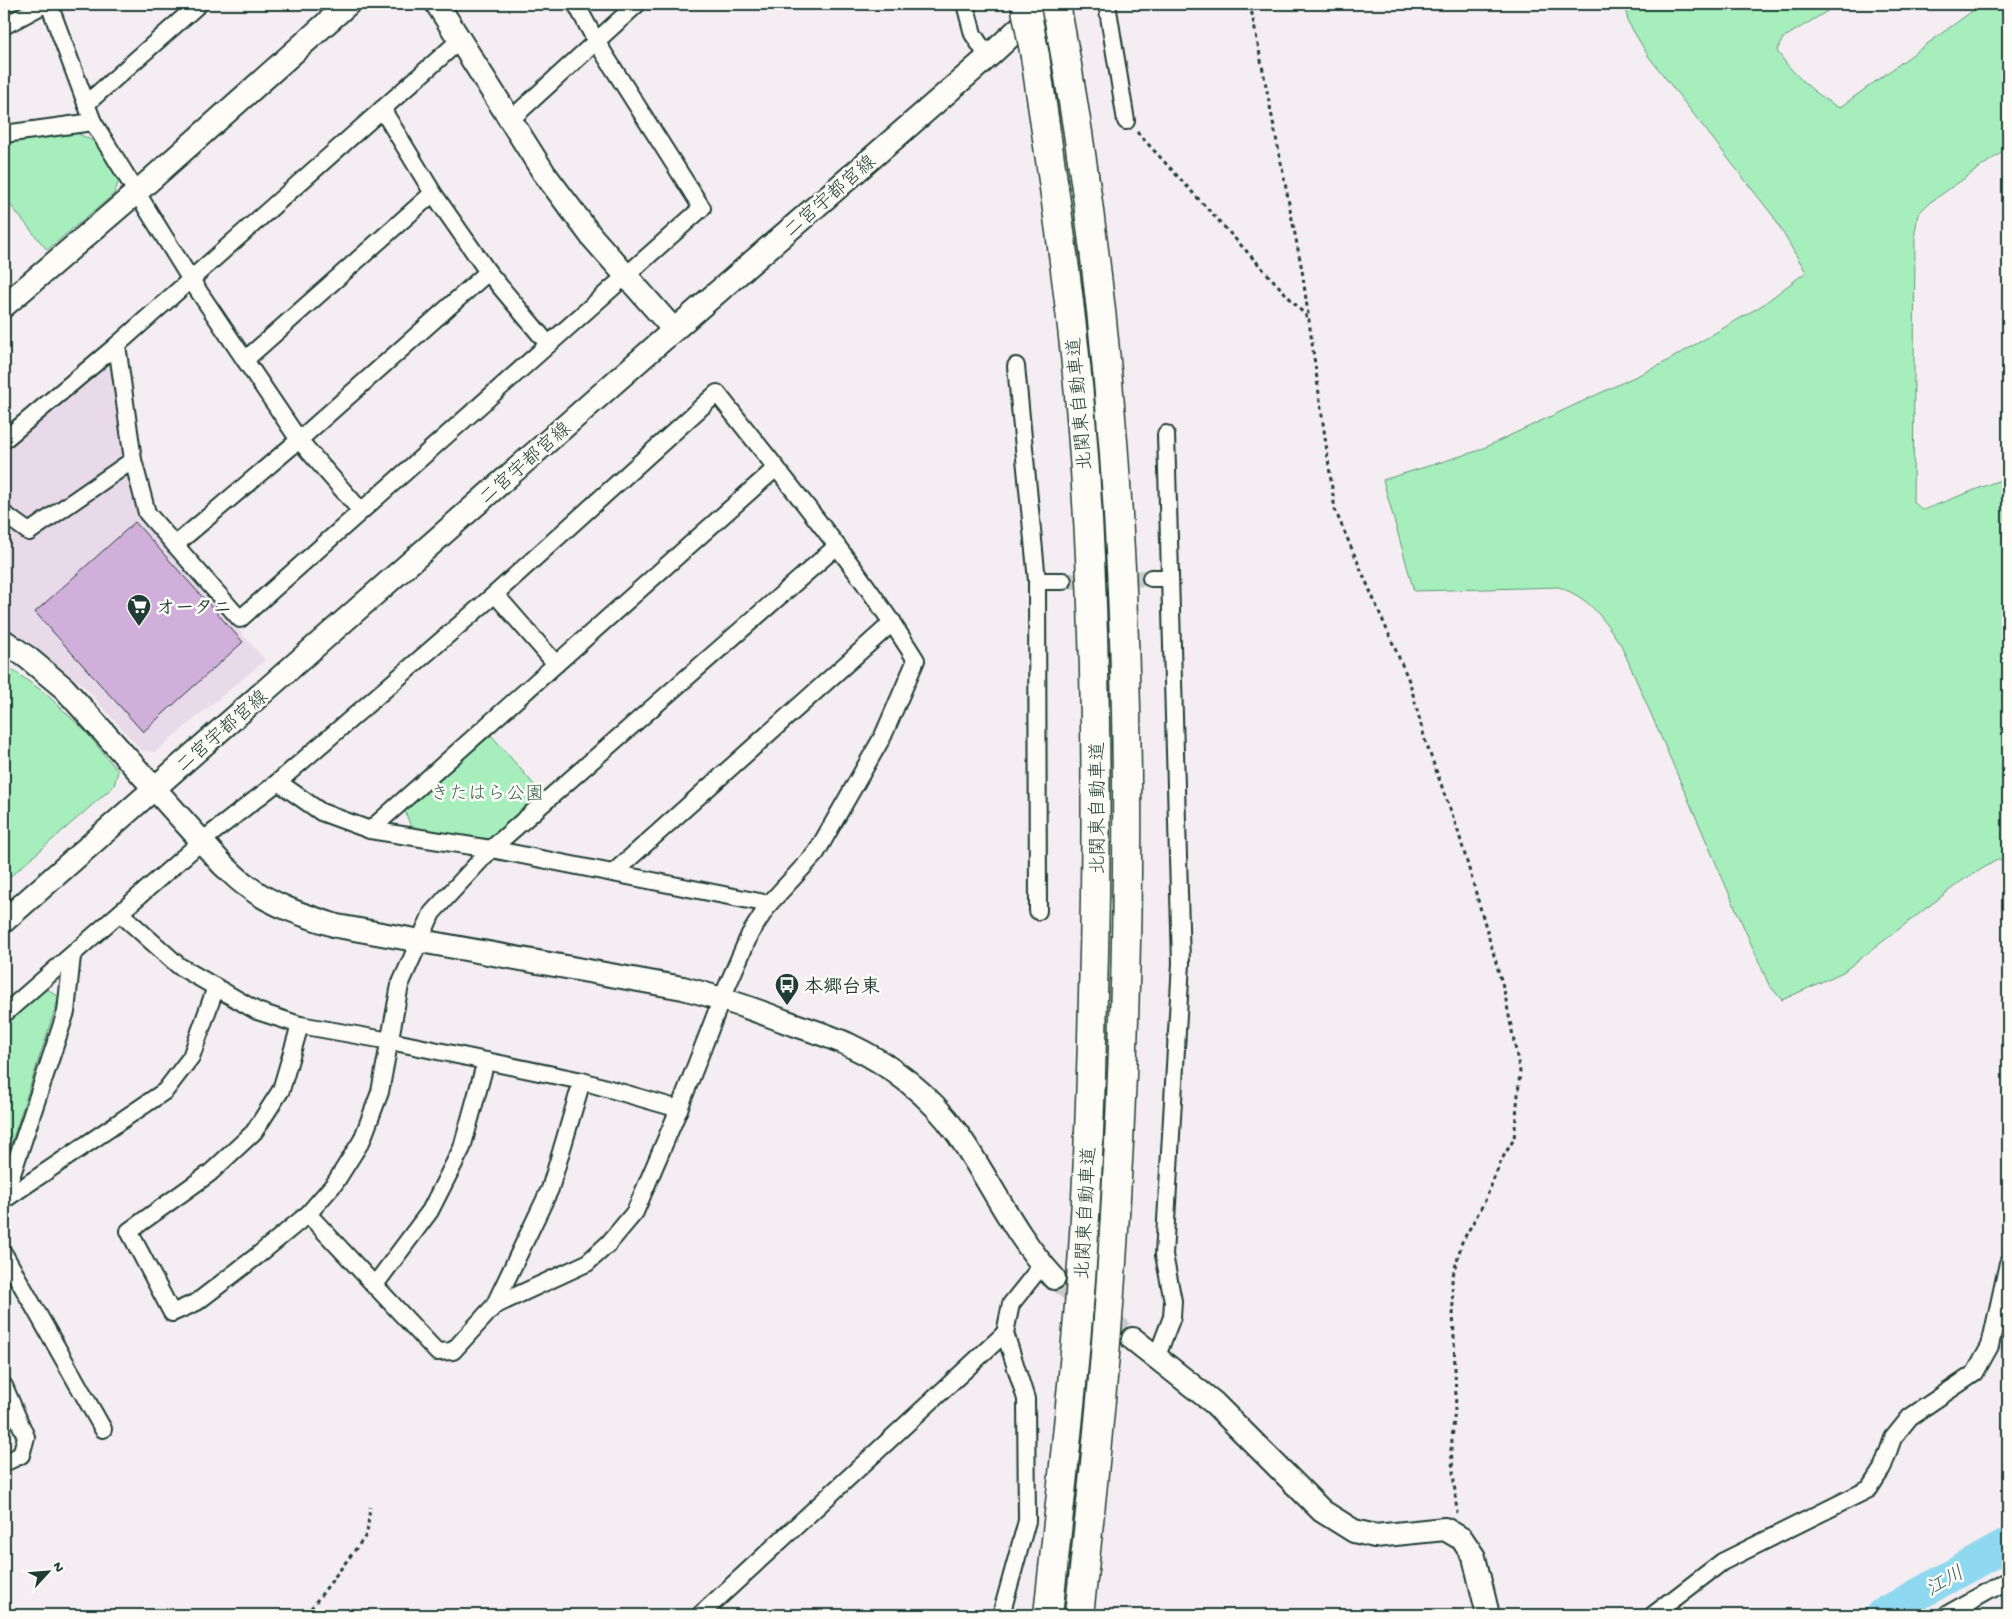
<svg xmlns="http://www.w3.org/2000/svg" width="2012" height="1619" font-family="'Gochi Hand','Klee One',sans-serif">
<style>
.built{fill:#e9daea}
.green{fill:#a6efbd;stroke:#629678}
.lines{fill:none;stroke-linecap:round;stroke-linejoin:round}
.river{stroke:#8fd9f0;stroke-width:32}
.building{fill:#d0afdb;stroke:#1f3d34}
.street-tunnel{stroke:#c9cacb;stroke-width:16;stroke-dasharray:16 8;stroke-linecap:butt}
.secondary-tunnel{stroke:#c9cacb;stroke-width:22;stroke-dasharray:22 11;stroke-linecap:butt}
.street-casing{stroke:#1f3d34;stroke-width:20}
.secondary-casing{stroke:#1f3d34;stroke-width:26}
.highway-casing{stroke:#1f3d34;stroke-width:31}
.path{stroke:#1f3d34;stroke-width:3;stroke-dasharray:4 4;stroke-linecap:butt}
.street{stroke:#fdfcf7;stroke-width:16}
.secondary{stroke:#fdfcf7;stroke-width:22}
.highway{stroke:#fdfcf7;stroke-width:28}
.highway-bridge-casing{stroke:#1f3d34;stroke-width:31;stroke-linecap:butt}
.highway-bridge{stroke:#fdfcf7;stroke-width:28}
.labels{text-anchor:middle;stroke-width:5;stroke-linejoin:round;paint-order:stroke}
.street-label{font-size:19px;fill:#1f3d34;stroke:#fdfcf7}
.poi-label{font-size:19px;font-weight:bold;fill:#1f3d34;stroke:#fdfcf7;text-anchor:start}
.park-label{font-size:19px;fill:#3a614f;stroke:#fdfcf7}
.water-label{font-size:20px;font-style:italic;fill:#355c5a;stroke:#fdfcf7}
</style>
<rect width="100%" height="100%" fill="#f4edf1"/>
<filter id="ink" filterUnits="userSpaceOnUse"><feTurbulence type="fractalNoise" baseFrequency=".02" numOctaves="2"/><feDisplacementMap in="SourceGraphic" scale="10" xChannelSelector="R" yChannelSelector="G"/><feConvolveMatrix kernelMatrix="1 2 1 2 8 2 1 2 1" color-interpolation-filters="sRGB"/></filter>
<g filter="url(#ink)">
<path class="built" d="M 100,367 L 111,368 L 139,517 L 265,660 L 155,752 L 141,750 L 84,686 L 32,645 L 4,625 L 4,451 Z"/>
<g class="green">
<path d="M 1625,4 L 1839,4 L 1783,38 L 1777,51 C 1793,75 1814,93 1839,108 L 1982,4 L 2008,4 L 2008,148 L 1929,203 L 1918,214 L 1915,232 L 1913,502 L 1923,510 L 2008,477 L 2008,862 L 1997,860 L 1963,880 L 1843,972 L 1782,1000 L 1769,985 L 1621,645 C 1601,616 1592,600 1559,587 L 1414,591 L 1383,480 L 1477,451 L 1662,364 L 1761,306 L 1806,272 L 1773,216 L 1649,57 L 1628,22 Z"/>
<path d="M 73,131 L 95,142 L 119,180 L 114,194 L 47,250 L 4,197 L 4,141 Z"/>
<path d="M 4,664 L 45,693 L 85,731 L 118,771 L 114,786 L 4,882 Z"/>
<path d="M 491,735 L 543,795 L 498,836 L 484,841 L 411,827 L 405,811 Z"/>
<path d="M 46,988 L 59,997 L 4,1166 L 4,1025 Z"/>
</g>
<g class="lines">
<path class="river" d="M 1881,1615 L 2008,1544"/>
</g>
<path class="building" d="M 135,522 L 243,642 L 143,732 L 35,612 Z"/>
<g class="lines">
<path class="street-tunnel" d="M 1063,581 L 1151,578"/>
<path class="secondary-tunnel" d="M 1054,1278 L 1133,1339"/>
<defs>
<g id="street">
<path d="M 49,4 L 93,122 L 191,280 L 299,440 L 361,511"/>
<path d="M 965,4 L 973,34 L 988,57"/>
<path d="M 1107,4 L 1126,121"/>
<path d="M 4,26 L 45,4"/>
<path d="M 86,104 L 199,4"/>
<path d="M 382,109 L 433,193 L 488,272 L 548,344"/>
<path d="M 510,120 L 637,4"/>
<path d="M 4,134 L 93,122"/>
<path d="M 117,345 L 133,460 L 147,513 L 240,619 L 702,208 L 596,41 L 576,4"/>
<path d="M 245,360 L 433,193"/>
<path d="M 1016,366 L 1037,581 L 1038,911"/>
<path d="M 4,440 L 117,345 L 460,40"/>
<path d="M 4,514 L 29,532 L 133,460"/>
<path d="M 175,545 L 299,440 L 488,272"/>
<path d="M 1151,578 L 1170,578"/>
<path d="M 1037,581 L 1063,581"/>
<path d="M 495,594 L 556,664"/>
<path d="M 278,782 L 321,812 L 370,830 L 491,849 L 769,904"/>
<path d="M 370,830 L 776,468"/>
<path d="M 613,873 L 893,622"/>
<path d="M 120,913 L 179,966 L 257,1011 L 300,1025 L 390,1041 L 582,1081 L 679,1109"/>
<path d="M 4,1014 L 202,841 L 278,782 L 495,594 L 717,393 C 785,480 857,565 916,660 L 883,736 L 816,853 L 769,904 L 750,934 L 722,998 L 679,1109 L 635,1212 L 609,1243 L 587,1263 L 494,1306"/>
<path d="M 300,1025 L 281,1090 L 254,1132 L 210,1173 L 129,1231 L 172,1313 L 197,1302 L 257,1256 L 308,1214 L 335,1183 L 362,1140 L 380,1092 L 400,985 L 432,913 L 491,849 L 837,546"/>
<path d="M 4,1198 L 66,1012 L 72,956"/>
<path d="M 4,1200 L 165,1091 L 191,1057 L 216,987"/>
<path d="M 308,1214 L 437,1352 L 453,1351 L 494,1306 L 550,1189 L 582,1081"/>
<path d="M 4,1254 L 103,1429"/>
<path d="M 374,1286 L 430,1211 L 462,1148 L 486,1061"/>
<path d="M 1157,1356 L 1172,1317 L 1173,1301 L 1164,1255 L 1181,963 L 1166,434"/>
<path d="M 4,1386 L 26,1437 L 21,1455 L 4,1463"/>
<path d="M 700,1615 L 1005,1333"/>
<path d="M 1001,1615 L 1027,1521 L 1026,1399 L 1005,1333 L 1011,1304 L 1042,1265"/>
<path d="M 1653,1615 L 1722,1562 L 1869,1489 L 1882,1469 L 1893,1438 L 1910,1417 L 1975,1373 L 1990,1346 L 2008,1263"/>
<path d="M 1946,1615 L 2008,1580"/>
</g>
<g id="secondary">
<path d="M 437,4 L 544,173 L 592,237 L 674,330"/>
<path d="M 4,306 L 137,192 L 348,4"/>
<path d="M 4,641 L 28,658 L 64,688 L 223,865 C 231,872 238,880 247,886 C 273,906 306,916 337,926 L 683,988 C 718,997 751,1008 784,1021 C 806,1029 828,1035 849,1045 C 890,1064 930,1095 957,1133 C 990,1180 1014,1235 1054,1278"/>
<path d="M 4,921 L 674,330 L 988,57 L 1045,4"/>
<path d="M 1133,1339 L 1214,1403 L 1322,1511 L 1354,1531 L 1375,1536 L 1445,1529 L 1462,1539 L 1474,1557 L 1488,1615"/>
</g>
<g id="highway">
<path d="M 1056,4 C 1136,427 1140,863 1110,1292 C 1102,1400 1091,1507 1079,1615"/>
<path d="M 1035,56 C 1053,180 1072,305 1082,430 C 1097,618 1098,807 1093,996 C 1091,1090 1088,1185 1081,1279 C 1073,1391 1060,1503 1048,1615"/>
</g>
</defs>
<use href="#street" class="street-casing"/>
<use href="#secondary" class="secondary-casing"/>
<use href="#highway" class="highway-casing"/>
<g class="path">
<path d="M 1250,4 L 1302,270 L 1335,510 L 1410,683 L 1425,740 L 1458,831 L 1504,990 L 1520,1072 L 1514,1139 L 1502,1159 L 1484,1203 L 1462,1242 L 1452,1279 L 1456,1398 L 1451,1450 L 1457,1513"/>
<path d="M 1137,132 L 1307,317"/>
<path d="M 306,1615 L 367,1534 L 370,1507"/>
</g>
<use href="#street" class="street"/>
<use href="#secondary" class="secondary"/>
<use href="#highway" class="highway"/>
<defs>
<path id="highway-bridge" d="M 1025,4 L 1035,56"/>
</defs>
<use href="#highway-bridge" class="highway-bridge-casing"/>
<use href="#highway-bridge" class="highway-bridge"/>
</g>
</g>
<defs>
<symbol id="supermarket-pin" viewBox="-11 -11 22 30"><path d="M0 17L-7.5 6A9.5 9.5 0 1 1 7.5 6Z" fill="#1f3d34" stroke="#fdfcf7"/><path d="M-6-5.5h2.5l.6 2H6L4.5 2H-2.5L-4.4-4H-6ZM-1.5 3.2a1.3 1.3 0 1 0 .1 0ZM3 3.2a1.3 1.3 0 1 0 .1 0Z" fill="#fff"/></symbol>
<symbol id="bus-pin" viewBox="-11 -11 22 30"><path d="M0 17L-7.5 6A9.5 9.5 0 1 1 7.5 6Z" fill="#1f3d34" stroke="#fdfcf7"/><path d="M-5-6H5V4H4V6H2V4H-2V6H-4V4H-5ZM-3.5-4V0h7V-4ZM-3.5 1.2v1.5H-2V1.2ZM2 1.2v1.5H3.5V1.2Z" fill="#fff"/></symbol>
</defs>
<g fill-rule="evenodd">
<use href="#supermarket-pin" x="125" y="592" width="28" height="38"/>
<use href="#bus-pin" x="773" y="971" width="28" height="38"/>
</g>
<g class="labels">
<g class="street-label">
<text transform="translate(829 195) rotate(-41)" y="7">二宮宇都宮線</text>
<text transform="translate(1078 404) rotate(-95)" y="7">北関東自動車道</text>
<text transform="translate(524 462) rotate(-41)" y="7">二宮宇都宮線</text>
<text transform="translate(221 730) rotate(-41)" y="7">二宮宇都宮線</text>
<text transform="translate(1096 808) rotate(-90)" y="7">北関東自動車道</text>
<text transform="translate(1084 1213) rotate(-87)" y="7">北関東自動車道</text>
</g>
<g class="poi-label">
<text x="156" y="613">オータニ</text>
<text x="804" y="992">本郷台東</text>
</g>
<g class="park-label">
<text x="487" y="799">きたはら公園</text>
</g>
<g class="water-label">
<text transform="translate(1944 1580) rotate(-29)" y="7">江川</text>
</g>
</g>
<rect width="2012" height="1619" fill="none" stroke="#fdfcf7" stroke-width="20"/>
<rect x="10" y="10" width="1992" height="1599" fill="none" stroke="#1f3d34" stroke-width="2" filter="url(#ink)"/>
<g transform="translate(48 1572) rotate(64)" stroke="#fdfcf7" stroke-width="4" paint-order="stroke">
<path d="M0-4L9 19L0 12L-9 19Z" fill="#1f3d34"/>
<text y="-8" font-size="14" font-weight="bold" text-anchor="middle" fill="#1f3d34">N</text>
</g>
</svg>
